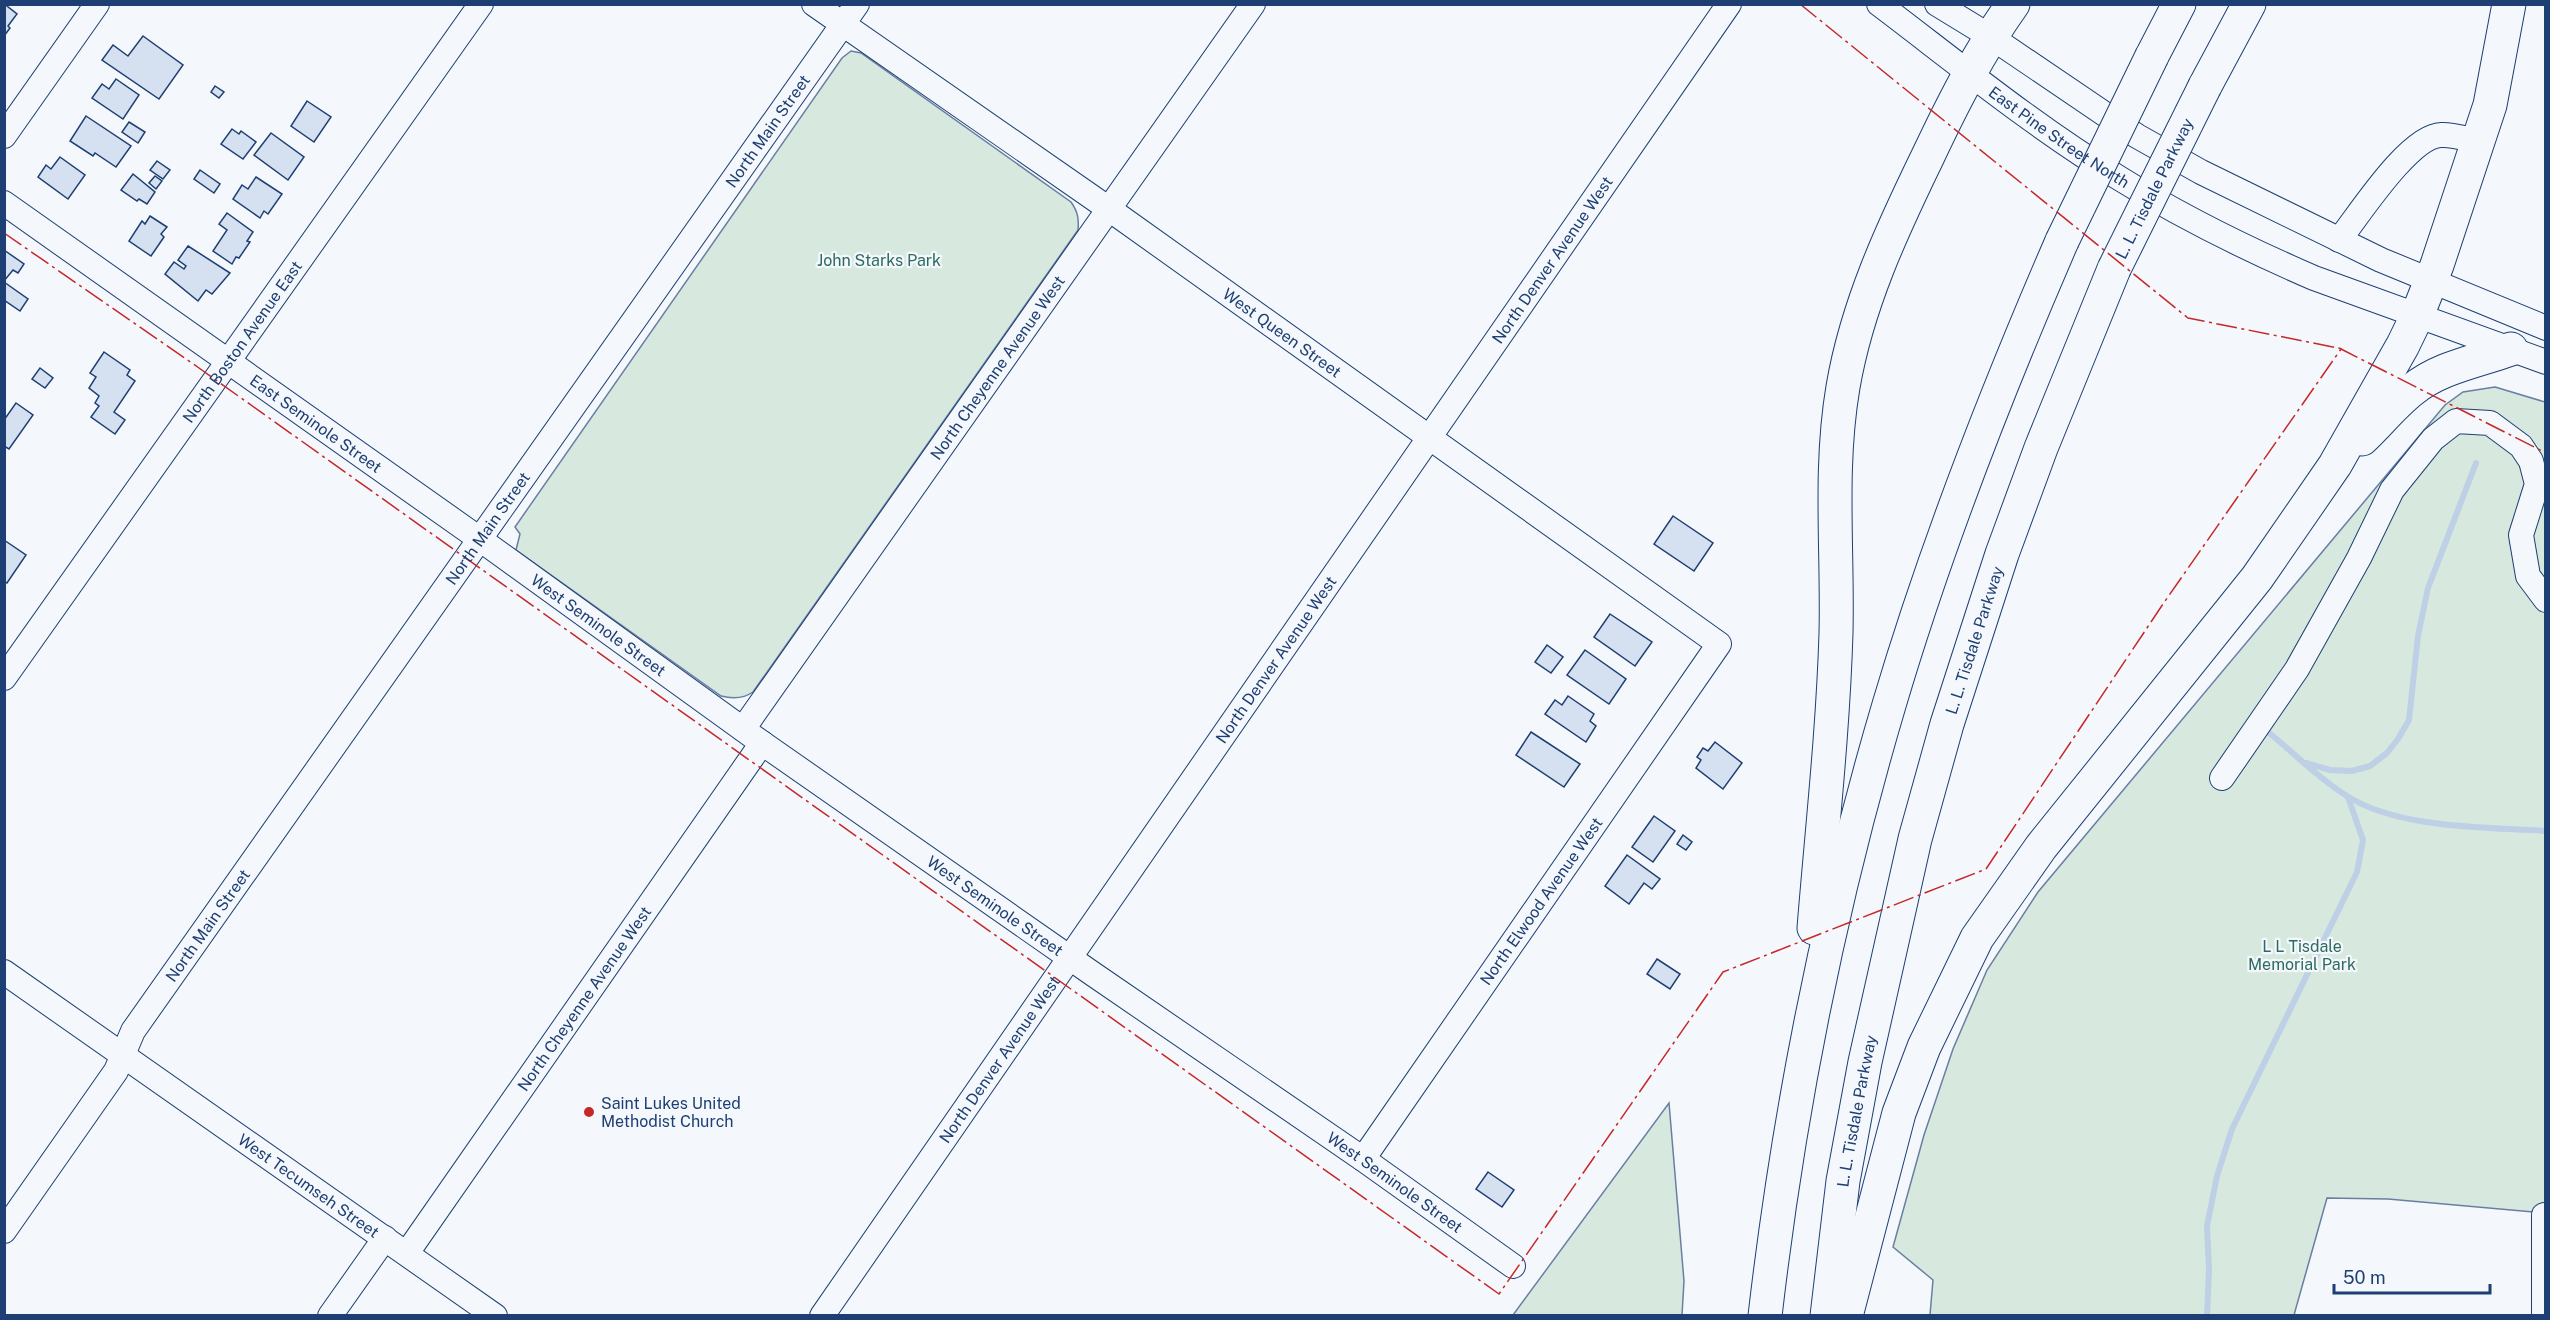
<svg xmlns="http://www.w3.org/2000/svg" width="2550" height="1320" font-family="'Public Sans',sans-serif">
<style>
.green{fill:#d7e8df;stroke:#687fa3;stroke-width:1.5}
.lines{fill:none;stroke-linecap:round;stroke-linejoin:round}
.stream{stroke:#bed0e5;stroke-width:6}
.building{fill:#d5e0f0;stroke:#1d3f73;stroke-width:1.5}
.minor-casing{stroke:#1d3f73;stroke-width:26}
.highway-casing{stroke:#1d3f73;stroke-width:35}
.minor{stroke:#f4f7fb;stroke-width:24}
.highway{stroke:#f4f7fb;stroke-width:33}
.highway-bridge-casing{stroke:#1d3f73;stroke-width:35;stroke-linecap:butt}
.highway-bridge{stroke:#f4f7fb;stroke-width:33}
.power{stroke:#c62828;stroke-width:1.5;stroke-dasharray:21 4.5 3 4.5;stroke-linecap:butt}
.poi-dot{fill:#c62828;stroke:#f4f7fb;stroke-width:2}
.labels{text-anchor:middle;stroke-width:4.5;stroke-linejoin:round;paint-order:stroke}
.street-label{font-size:16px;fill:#1d3f73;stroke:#f4f7fb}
.park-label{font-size:16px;fill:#2c6c60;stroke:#f4f7fb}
.poi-label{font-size:16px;fill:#1d3f73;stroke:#f4f7fb;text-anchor:start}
</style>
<rect width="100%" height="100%" fill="#f4f7fb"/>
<g class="green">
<path d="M 851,51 L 861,53 L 1071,202 C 1078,212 1079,219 1078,230 L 753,692 C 743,699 733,699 721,696 L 516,550 L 520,534 L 515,527 L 842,58 Z"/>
<path d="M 2495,387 L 2545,402 L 2545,1213 L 2388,1199 L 2327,1198 L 2294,1315 L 1930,1315 L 1933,1280 L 1893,1247 L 1924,1135 L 1953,1049 L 1987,970 L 2038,892 L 2445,405 L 2463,392 Z"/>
<path d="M 1669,1103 L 1684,1281 L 1682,1315 L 1513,1315 Z"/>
</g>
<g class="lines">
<g class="stream">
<path d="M 2268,732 C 2294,753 2319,779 2347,796 C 2399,829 2486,827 2546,831"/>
<path d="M 2306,763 L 2330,770 L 2352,771 L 2370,766 L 2387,753 L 2398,739 L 2409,720 L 2418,636 L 2428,588 L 2476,463"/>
<path d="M 2207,1316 L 2209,1270 L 2207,1226 L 2217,1176 L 2232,1129 L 2357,872 L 2363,840 L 2348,797"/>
</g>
</g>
<g class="building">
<path d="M 4,4 L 8,4 L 7,6 L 17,14 L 8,26 L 10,28 L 4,36 Z"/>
<path d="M 143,36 L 183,65 L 159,99 L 102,60 L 113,45 L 128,56 Z"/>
<path d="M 116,79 L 139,95 L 123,119 L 92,98 L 102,84 L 109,89 Z"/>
<path d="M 215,86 L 224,92 L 219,98 L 211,92 Z"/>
<path d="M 307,101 L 331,117 L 314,142 L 291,126 Z"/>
<path d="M 86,116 L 131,146 L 116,167 L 95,153 L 93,156 L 70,141 Z"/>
<path d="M 129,122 L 145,132 L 138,143 L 122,132 Z"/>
<path d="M 232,129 L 239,134 L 241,131 L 256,142 L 243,159 L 221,144 Z"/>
<path d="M 271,133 L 304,157 L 288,180 L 254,155 Z"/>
<path d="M 60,157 L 85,175 L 68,199 L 38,177 L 46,165 L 51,169 Z"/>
<path d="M 157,161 L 170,170 L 163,179 L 150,170 Z"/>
<path d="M 200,170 L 220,184 L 214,193 L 194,179 Z"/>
<path d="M 133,174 L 155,192 L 147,204 L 139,199 L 137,201 L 121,190 Z"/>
<path d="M 155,176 L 162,181 L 156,189 L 149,183 Z"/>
<path d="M 256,177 L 282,194 L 268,214 L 264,211 L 260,218 L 233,199 L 242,185 L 248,189 Z"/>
<path d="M 227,213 L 253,232 L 247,241 L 250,242 L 239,258 L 236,257 L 232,264 L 213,251 L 227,230 L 219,224 Z"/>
<path d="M 150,216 L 167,227 L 161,234 L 164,237 L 151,256 L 129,241 L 142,221 L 145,224 Z"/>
<path d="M 188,246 L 230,273 L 212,294 L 206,290 L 198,301 L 165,274 L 174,262 L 184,269 L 186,266 L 178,260 Z"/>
<path d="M 4,250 L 24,264 L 18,273 L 13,270 L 4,281 Z"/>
<path d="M 4,282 L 28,299 L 20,311 L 4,300 Z"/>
<path d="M 104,352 L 130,370 L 127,375 L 135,381 L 114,412 L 125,420 L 115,434 L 91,417 L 99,406 L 95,403 L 99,396 L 89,388 L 96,377 L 90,373 Z"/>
<path d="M 40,368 L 53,378 L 45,388 L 32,379 Z"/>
<path d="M 16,403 L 33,415 L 9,449 L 4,446 L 4,420 Z"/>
<path d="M 1673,516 L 1713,543 L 1694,571 L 1654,544 Z"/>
<path d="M 4,540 L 26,555 L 7,583 L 4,581 Z"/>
<path d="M 1610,614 L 1652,642 L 1635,666 L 1594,637 Z"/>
<path d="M 1547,645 L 1563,657 L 1551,673 L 1535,662 Z"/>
<path d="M 1585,650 L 1626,679 L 1609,704 L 1567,675 Z"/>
<path d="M 1568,696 L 1594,714 L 1590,721 L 1596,726 L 1586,742 L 1545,714 L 1555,700 L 1562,705 Z"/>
<path d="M 1531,732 L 1580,764 L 1564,787 L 1516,755 Z"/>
<path d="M 1715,742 L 1742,763 L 1723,789 L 1696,768 L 1701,760 L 1697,757 L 1703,748 L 1708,751 Z"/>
<path d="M 1654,816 L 1675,831 L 1653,862 L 1632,847 Z"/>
<path d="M 1683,835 L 1692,842 L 1686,850 L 1677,844 Z"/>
<path d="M 1627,855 L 1660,879 L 1652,889 L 1644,883 L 1629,904 L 1605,886 Z"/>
<path d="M 1657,959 L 1680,974 L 1670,989 L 1647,974 Z"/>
<path d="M 1488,1172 L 1514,1190 L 1502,1207 L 1476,1189 Z"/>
</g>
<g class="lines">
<defs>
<g id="minor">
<path id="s1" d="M 814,4 L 1109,209 L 1719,644 L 1363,1159"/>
<path id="s2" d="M 1879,4 C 1957,63 2035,127 2119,178 C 2180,216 2247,249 2314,278 L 2546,362"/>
<path d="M 1937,4 L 1991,37 L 2137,136 L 2201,172 L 2381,260 L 2546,328"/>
<path d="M 4,136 L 97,4"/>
<path id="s3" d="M 4,203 L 481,540 L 762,743 L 1093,974 L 1363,1159 L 1513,1266"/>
<path d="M 2339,240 C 2359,215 2409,136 2441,135 C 2452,134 2466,139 2478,141"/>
<path id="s4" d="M 4,678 L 481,4"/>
<path id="s5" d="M 743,729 L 1253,4"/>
<path d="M 2222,778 L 2297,669 L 2359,558 L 2392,490 L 2433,439 L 2456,421 L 2490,423 L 2521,446 L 2531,461 L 2537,484 L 2521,535 L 2528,576 L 2546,600"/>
<path id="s6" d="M 4,972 L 495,1316"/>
<path d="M 2544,1215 L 2544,1316"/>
<path id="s7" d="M 4,1231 L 116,1071 L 133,1031 L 857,4"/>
<path id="s8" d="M 407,1253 L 762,743"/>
<path d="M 330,1316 L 385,1238"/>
<path id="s9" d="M 822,1316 L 1729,4"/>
</g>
<g id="highway">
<path d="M 2152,56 L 2179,4"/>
<path d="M 2205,86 L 2249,4"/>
<path d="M 2362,439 C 2379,423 2394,404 2412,390 C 2440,367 2478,361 2511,349"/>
<path d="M 1814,928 C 1822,829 1833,732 1836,633 C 1838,551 1829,469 1843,387 C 1857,305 1892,230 1928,156 C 1953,103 1979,52 2013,4"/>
<path d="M 1765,1316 C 1789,1109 1830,904 1889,705 C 1936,546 1996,393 2062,241"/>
<path id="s10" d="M 1827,1316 L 1843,1181 L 1865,1062 L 1915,839 L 1947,724 L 2002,554 L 2041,448 L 2114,269"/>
<path d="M 1846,1316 L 1899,1113 L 1924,1047 L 1977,938 L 2041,847 L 2257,578 L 2335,465 L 2403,345 L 2417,316 L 2437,265 L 2490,105 L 2509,4"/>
</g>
</defs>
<use href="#minor" class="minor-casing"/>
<use href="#highway" class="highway-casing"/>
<use href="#minor" class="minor"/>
<use href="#highway" class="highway"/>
<defs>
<g id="highway-bridge">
<path d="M 2062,241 L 2152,56"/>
<path id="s11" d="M 2114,269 L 2205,86"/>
</g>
</defs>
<use href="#highway-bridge" class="highway-bridge-casing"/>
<use href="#highway-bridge" class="highway-bridge"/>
<g class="power">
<path d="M 1800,4 L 2188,318 L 2343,349"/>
<path d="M 4,233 L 199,368 L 1499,1294 L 1723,972 L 1986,869 L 2163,604 L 2341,349 L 2546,453"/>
</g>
</g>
<circle class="poi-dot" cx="589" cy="1112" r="6"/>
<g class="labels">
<g class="street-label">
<text dy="6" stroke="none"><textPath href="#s7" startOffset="1340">North Main Street</textPath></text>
<text dy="6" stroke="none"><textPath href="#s2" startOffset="224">East Pine Street North</textPath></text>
<text dy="6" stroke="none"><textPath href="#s11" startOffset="90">L. L. Tisdale Parkway</textPath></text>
<text dy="6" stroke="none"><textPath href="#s9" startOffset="1284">North Denver Avenue West</textPath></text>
<text dy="6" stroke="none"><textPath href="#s1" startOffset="572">West Queen Street</textPath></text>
<text dy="6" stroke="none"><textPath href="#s4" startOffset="412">North Boston Avenue East</textPath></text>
<text dy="6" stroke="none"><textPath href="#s5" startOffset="442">North Cheyenne Avenue West</textPath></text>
<text dy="6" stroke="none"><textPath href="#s3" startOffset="382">East Seminole Street</textPath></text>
<text dy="6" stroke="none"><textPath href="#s7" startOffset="854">North Main Street</textPath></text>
<text dy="6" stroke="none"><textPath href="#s3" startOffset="729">West Seminole Street</textPath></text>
<text dy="6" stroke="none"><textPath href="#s10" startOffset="693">L. L. Tisdale Parkway</textPath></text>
<text dy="6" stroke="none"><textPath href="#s9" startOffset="798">North Denver Avenue West</textPath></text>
<text transform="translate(1541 901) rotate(-55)" y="6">North Elwood Avenue West</text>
<text dy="6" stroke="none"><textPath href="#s3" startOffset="1215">West Seminole Street</textPath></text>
<text dy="6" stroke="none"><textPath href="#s7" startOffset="368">North Main Street</textPath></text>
<text dy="6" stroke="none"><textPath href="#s8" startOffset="310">North Cheyenne Avenue West</textPath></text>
<text dy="6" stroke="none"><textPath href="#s9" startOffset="312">North Denver Avenue West</textPath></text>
<text dy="6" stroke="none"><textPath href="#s10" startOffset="207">L. L. Tisdale Parkway</textPath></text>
<text dy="6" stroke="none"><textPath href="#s3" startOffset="1701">West Seminole Street</textPath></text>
<text dy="6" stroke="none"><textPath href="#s6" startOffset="372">West Tecumseh Street</textPath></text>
</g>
<g class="park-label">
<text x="879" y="266">John Starks Park</text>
<text x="2302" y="952">L L Tisdale<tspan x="2302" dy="18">Memorial Park</tspan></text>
</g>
<g class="poi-label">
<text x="601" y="1109">Saint Lukes United<tspan x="601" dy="18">Methodist Church</tspan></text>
</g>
</g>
<rect width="2550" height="1320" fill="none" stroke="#1d3f73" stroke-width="12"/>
<path d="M2334 1284v9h156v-9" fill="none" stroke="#1d3f73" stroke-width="3"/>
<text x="2343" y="1284" font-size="18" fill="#1d3f73" stroke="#f4f7fb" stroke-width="4.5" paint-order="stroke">50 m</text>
</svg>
